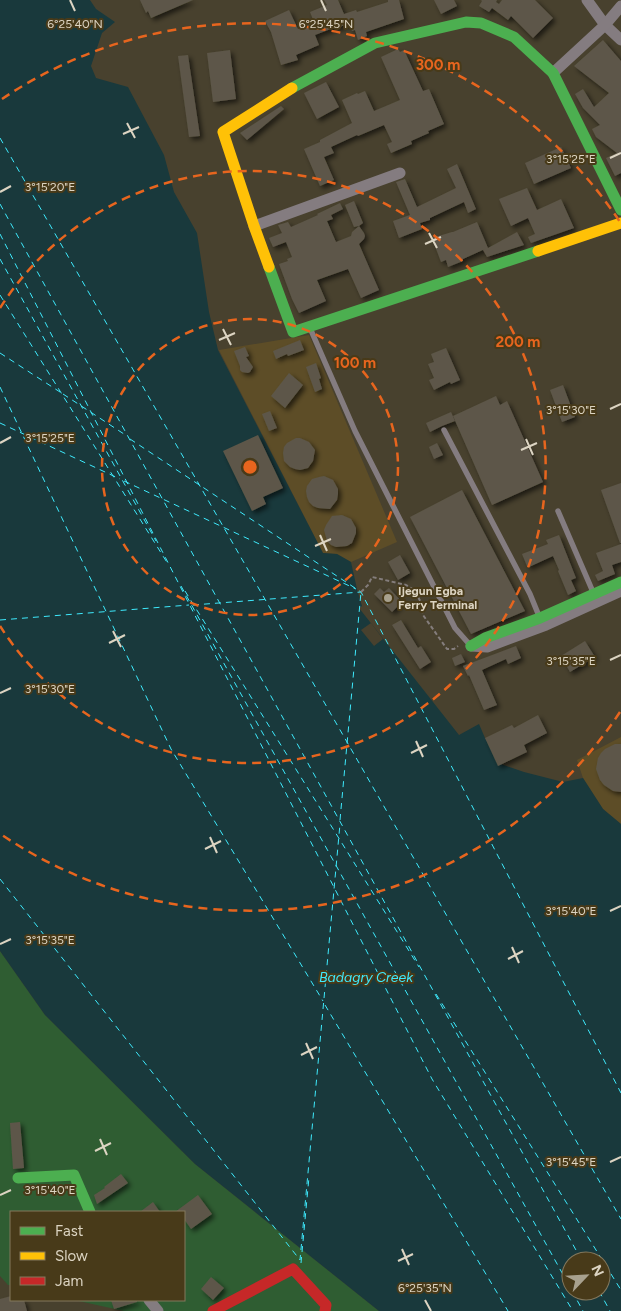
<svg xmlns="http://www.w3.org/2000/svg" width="621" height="1311" font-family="Figtree,sans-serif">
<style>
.built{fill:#5d4d27}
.green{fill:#2f5d32}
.water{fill:#19393c;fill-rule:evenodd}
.pier{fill:#48412e}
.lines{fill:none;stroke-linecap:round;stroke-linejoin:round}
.ferry{stroke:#3eeafd;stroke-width:1;stroke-dasharray:6 5;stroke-linecap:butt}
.building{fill:#5d5748;filter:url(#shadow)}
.path{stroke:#847d7c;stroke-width:2;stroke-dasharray:4 2.5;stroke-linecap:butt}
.lane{stroke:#847c80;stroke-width:5.5}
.street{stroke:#847c80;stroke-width:11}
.fast{stroke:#4caf50;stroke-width:11}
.slow{stroke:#ffc107;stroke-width:11}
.jam{stroke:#c62828;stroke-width:11}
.ticks{fill:none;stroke:#dcd4c2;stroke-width:2}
.ring{fill:none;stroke:#e7651e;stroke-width:2.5;stroke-dasharray:9 6}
.poi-dot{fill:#a8a18e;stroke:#483a19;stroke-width:2}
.labels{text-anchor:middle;stroke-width:4;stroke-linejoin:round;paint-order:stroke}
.poi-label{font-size:12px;font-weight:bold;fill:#dcd4c2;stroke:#483a19;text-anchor:start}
.water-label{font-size:14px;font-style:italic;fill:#3eeafd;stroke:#483a19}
.ticks-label{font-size:12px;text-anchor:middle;fill:#dcd4c2;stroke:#483a19;stroke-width:4;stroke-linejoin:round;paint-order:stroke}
.centre{fill:#e7651e;stroke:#483a19;stroke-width:2.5}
.ring-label{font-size:15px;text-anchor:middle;font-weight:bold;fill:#e7651e;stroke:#483a19;stroke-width:4;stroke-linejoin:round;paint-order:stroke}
</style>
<defs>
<filter id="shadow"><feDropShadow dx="3" dy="3" stdDeviation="2.5" flood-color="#0009"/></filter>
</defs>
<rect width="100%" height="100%" fill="#48412e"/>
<g class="built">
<path d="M 309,335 L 397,542 L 351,562 L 337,554 L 323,553 L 219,350 Z"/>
<path d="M 621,737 L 621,824 L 603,809 L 583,778 L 577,760 Z"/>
</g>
<path class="green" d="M 0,951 L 45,1015 L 195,1164 L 379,1311 L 124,1311 L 74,1300 L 184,1300 L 184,1212 L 11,1212 L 11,1285 L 8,1285 L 0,1276 Z"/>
<path class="water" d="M 0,0 L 90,0 L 96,9 L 115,22 L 102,33 L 91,66 L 96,78 L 128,87 L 164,155 L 174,192 L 197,233 L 209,312 L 218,350 L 323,553 L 337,554 L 351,562 L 357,589 L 362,606 L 359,608 L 459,735 L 479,724 L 485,738 L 501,764 L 524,772 L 563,782 L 583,778 L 603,809 L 621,824 L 621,1311 L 379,1311 L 195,1164 L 45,1015 L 0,951 ZM 571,1261 L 601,1261 L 601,1291 L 571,1291 Z"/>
<path class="pier" d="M 371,623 L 383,639 L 374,646 L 361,630 Z"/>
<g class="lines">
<g class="ferry">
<path d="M 0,138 L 621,1219"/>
<path d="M 0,204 L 582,1261"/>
<path d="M 0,234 L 432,1079 L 573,1311"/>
<path d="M 0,259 L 156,541"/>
<path d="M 0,295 L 168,564"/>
<path d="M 0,353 L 60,392"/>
<path d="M 0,387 L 171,749 L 323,1001"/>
<path d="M 63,394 L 127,436"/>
<path d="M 0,423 L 120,479"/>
<path d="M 130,439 L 361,592 L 621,1093"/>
<path d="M 124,481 L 356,589"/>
<path d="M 181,586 L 571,1289"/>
<path d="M 185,591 L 419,967"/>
<path d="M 193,605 L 361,592"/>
<path d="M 0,620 L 189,605"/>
<path d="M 340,820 L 361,592"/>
<path d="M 0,879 L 300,1260 L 340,824"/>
<path d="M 436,994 L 621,1290"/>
<path d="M 325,1005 L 508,1311"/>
<path d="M 301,1263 L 309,1177"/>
<path d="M 572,1291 L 583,1311"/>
<path d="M 599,1291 L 610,1311"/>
</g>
</g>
<g class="building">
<path d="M 140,0 L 193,0 L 151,18 L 148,11 L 146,13 Z"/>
<path d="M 324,0 L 338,0 L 344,14 L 356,10 L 357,12 L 388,2 L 388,0 L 399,0 L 404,19 L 366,32 L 367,36 L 358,40 L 355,30 L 352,31 L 350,23 L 337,28 L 336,27 L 315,35 L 319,45 L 296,55 L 298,60 L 281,65 L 271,32 L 265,21 L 289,10 L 298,29 L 314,22 L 310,12 L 327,5 Z"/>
<path d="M 434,0 L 454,0 L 457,6 L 441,14 Z"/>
<path d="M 481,0 L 497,0 L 496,2 L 499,4 L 502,0 L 535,0 L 553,18 L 533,38 L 511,16 L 508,20 L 492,8 L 489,12 L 479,6 L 482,1 Z"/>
<path d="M 603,40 L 621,61 L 621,173 L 615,176 L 606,158 L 617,153 L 596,137 L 592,129 L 600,125 L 583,108 L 575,94 L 583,89 L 594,107 L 609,93 L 574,66 Z"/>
<path d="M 398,49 L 400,52 L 404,50 L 423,91 L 429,89 L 444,124 L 428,131 L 429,133 L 411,141 L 412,144 L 391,153 L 387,144 L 392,142 L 384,125 L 358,136 L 357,135 L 331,147 L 334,153 L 324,157 L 334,180 L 320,186 L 304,149 L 320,142 L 320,140 L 352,123 L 342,100 L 357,93 L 358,94 L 365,91 L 374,111 L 400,100 L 381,57 Z"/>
<path d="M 230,50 L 236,99 L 213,102 L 207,53 Z"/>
<path d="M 188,55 L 200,136 L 189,137 L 178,56 Z"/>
<path d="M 326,82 L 339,107 L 317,119 L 304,93 Z"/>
<path d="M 281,106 L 284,109 L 247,140 L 240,133 Z"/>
<path d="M 561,147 L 571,168 L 534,184 L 525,163 Z"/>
<path d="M 457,164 L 476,209 L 468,213 L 464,202 L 430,218 L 430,220 L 420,223 L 422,229 L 399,238 L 393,221 L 410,215 L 396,182 L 405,179 L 417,207 L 456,188 L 447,169 Z"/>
<path d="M 527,188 L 537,210 L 561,199 L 574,228 L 531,243 L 528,237 L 535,234 L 528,218 L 511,226 L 499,199 Z"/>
<path d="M 354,201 L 363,223 L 359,226 L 364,233 L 365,236 L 364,239 L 359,244 L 379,290 L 361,298 L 348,269 L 317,280 L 326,301 L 299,313 L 292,299 L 279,264 L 288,261 L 287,259 L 292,257 L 286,242 L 273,247 L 269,238 L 282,233 L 278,225 L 288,222 L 291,227 L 318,215 L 317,214 L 340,203 L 343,209 L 331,215 L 333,219 L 327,221 L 336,242 L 351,236 L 352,232 L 359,226 L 354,227 L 345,205 Z"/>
<path d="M 477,222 L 488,248 L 517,232 L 524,245 L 487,257 L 483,250 L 485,249 L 463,259 L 463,261 L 448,267 L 446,260 L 441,262 L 432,238 L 452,232 L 453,232 Z"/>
<path d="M 300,340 L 304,350 L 288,356 L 287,354 L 276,359 L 273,351 Z"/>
<path d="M 245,347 L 249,356 L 246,357 L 253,367 L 250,372 L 248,373 L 242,372 L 240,370 L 240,366 L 234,351 Z"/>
<path d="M 446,348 L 460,380 L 451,384 L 450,382 L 434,390 L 429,380 L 434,378 L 428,364 L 434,362 L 431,354 Z"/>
<path d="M 316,363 L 321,378 L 319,379 L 322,389 L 315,392 L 306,367 Z"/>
<path d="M 289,373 L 303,385 L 285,408 L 271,396 Z"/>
<path d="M 563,385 L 575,417 L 562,422 L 550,390 Z"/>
<path d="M 496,396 L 500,405 L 507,401 L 543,482 L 492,505 L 453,416 Z"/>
<path d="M 270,411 L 277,428 L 269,431 L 262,414 Z"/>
<path d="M 451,412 L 455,421 L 442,426 L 430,432 L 426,423 Z"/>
<path d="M 258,435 L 283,488 L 263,497 L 266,504 L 252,511 L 223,451 Z"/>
<path d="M 296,438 L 300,438 L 309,442 L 315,450 L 313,461 L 308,468 L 300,470 L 295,469 L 290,467 L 284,461 L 283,453 L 284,447 L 287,443 Z"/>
<path d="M 437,443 L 443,455 L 434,459 L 429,447 Z"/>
<path d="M 324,476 L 333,480 L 338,489 L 338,494 L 337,500 L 330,509 L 318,508 L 313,506 L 309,502 L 307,497 L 306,491 L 307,486 L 312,479 L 319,477 Z"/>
<path d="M 621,483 L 621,543 L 620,543 L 601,490 Z"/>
<path d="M 462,490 L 525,611 L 471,634 L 410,517 Z"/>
<path d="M 342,515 L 351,519 L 356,528 L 356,533 L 352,543 L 347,546 L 336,547 L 331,545 L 327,541 L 324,530 L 326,525 L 332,516 Z"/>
<path d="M 559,535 L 576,578 L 571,580 L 576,591 L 568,595 L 558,571 L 559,570 L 553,556 L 529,567 L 528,566 L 527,566 L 522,554 L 548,544 L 546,540 Z"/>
<path d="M 621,544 L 621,562 L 612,565 L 615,574 L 598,581 L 595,575 L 603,571 L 596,553 Z"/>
<path d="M 400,555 L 410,573 L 398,580 L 388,562 Z"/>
<path d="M 380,588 L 384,592 L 389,588 L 402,602 L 392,612 L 374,594 Z"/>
<path d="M 401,620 L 418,648 L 421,646 L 431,662 L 420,669 L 392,625 Z"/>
<path d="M 585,641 L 595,657 L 570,672 L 561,656 Z"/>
<path d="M 516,646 L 521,658 L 508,664 L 506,659 L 482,670 L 497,705 L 484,710 L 469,675 L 468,676 L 463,666 Z"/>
<path d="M 461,654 L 465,662 L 455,666 L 452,658 Z"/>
<path d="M 538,715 L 547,733 L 524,745 L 527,752 L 498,766 L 485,738 L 512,725 L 514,728 Z"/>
<path d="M 615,744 L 621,744 L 621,792 L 613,791 L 604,785 L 600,780 L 596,769 L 598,758 L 601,753 L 605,749 Z"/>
<path d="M 20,1122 L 24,1168 L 13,1169 L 10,1123 Z"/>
<path d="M 121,1174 L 128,1183 L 97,1204 L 94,1195 L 105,1188 L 104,1187 Z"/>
<path d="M 198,1195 L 212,1214 L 191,1229 L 184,1219 L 184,1212 L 175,1212 Z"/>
<path d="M 153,1202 L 160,1212 L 140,1212 Z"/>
<path d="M 211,1277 L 224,1288 L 213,1300 L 201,1289 Z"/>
<path d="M 11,1296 L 11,1300 L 24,1300 L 27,1311 L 0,1311 L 0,1299 Z"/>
<path d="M 111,1300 L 137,1300 L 137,1302 L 114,1309 Z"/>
</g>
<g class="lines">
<path class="path" d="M 361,592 L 368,585 L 372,577 L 406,585 L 414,590 L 422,604 L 423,615 L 447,649 L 454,649 L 458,646"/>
<g class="lane">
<path d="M 310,328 L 355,431 L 455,628 L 470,645"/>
<path d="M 444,430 L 530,594 L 539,616"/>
<path d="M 558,511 L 593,592"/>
</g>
<g class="street">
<path d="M 587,0 L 605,25 L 621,40"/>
<path d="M 553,73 L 605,25 L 621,6"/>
<path d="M 254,226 L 400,173"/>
<path d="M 471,646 L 487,647 L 546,625 L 621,591"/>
<path d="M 149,1300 L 158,1311"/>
</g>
<g class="fast">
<path d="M 292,88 L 375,43 L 466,22 L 481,23 L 514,37 L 553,73 L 621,210"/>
<path d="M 269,267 L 293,332 L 538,251"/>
<path d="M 471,646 L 485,638 L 540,618 L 621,582"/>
<path d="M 18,1178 L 74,1175 L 90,1212"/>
</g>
<g class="slow">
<path d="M 538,251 L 621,223"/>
<path d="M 269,267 L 254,226 L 223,132 L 292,88"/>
</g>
<path class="jam" d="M 213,1311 L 293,1269 L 326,1305 L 325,1311"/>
</g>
<path class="ticks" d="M 70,0 L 75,11M 321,0 L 326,11M 127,123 L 135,138M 123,134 L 139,127M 610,158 L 621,153M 0,192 L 11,186M 429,233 L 437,248M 425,244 L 441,237M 223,329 L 231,345M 219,340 L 235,333M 610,409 L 621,404M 526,439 L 533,455M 0,443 L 11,437M 521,450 L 537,443M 320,535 L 327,551M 315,546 L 331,539M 113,631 L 121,647M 109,643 L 125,635M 610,660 L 621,655M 0,693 L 11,688M 416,741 L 423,757M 411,753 L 427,745M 210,837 L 217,853M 205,849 L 221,841M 610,911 L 621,906M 0,944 L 11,939M 512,947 L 519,963M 508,959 L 523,951M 306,1043 L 313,1059M 301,1055 L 317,1047M 100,1139 L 107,1155M 95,1151 L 111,1143M 610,1162 L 621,1157M 0,1195 L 11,1190M 402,1249 L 409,1265M 398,1261 L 413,1254M 425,1300 L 431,1311"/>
<g class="ring">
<circle cx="250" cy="467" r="148"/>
<path d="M0 308A296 296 0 1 1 0 626"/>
<path d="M620 712A444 444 0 0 1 2 835M2 99A444 444 0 0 1 620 222"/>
</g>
<circle class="poi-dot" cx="388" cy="598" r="5"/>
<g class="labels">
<g class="poi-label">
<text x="398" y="595">Ijegun Egba<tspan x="398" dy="14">Ferry Terminal</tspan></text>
</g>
<g class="water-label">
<text x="366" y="982">Badagry Creek</text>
</g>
</g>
<g class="ticks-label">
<text x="326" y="28">6°25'45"N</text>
<text x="75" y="28">6°25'40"N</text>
<text x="571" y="163">3°15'25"E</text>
<text x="50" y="191">3°15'20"E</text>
<text x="571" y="414">3°15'30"E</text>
<text x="50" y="442">3°15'25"E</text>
<text x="571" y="665">3°15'35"E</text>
<text x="50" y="693">3°15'30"E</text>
<text x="571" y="915">3°15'40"E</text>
<text x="50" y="944">3°15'35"E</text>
<text x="571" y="1166">3°15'45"E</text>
<text x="50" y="1194">3°15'40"E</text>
<text x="425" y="1292">6°25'35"N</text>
</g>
<circle cx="250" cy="467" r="8" class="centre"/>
<g class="ring-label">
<text x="438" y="70">300 m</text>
<text x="518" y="347">200 m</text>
<text x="355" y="368">100 m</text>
</g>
<rect x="10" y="1211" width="175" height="90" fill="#483a19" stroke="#83785d"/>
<rect x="20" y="1227" width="25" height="8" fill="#4caf50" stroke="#83785d"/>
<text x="55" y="1236" font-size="15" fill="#dcd4c2">Fast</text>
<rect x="20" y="1252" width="25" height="8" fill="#ffc107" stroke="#83785d"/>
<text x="55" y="1261" font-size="15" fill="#dcd4c2">Slow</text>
<rect x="20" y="1277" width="25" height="8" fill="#c62828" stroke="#83785d"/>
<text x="55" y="1286" font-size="15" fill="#dcd4c2">Jam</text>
<g transform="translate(586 1276) rotate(65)"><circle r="24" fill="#483a19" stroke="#83785d"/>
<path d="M0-4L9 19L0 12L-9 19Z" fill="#a8a18e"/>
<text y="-8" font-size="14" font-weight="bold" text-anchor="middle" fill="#dcd4c2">N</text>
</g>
</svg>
